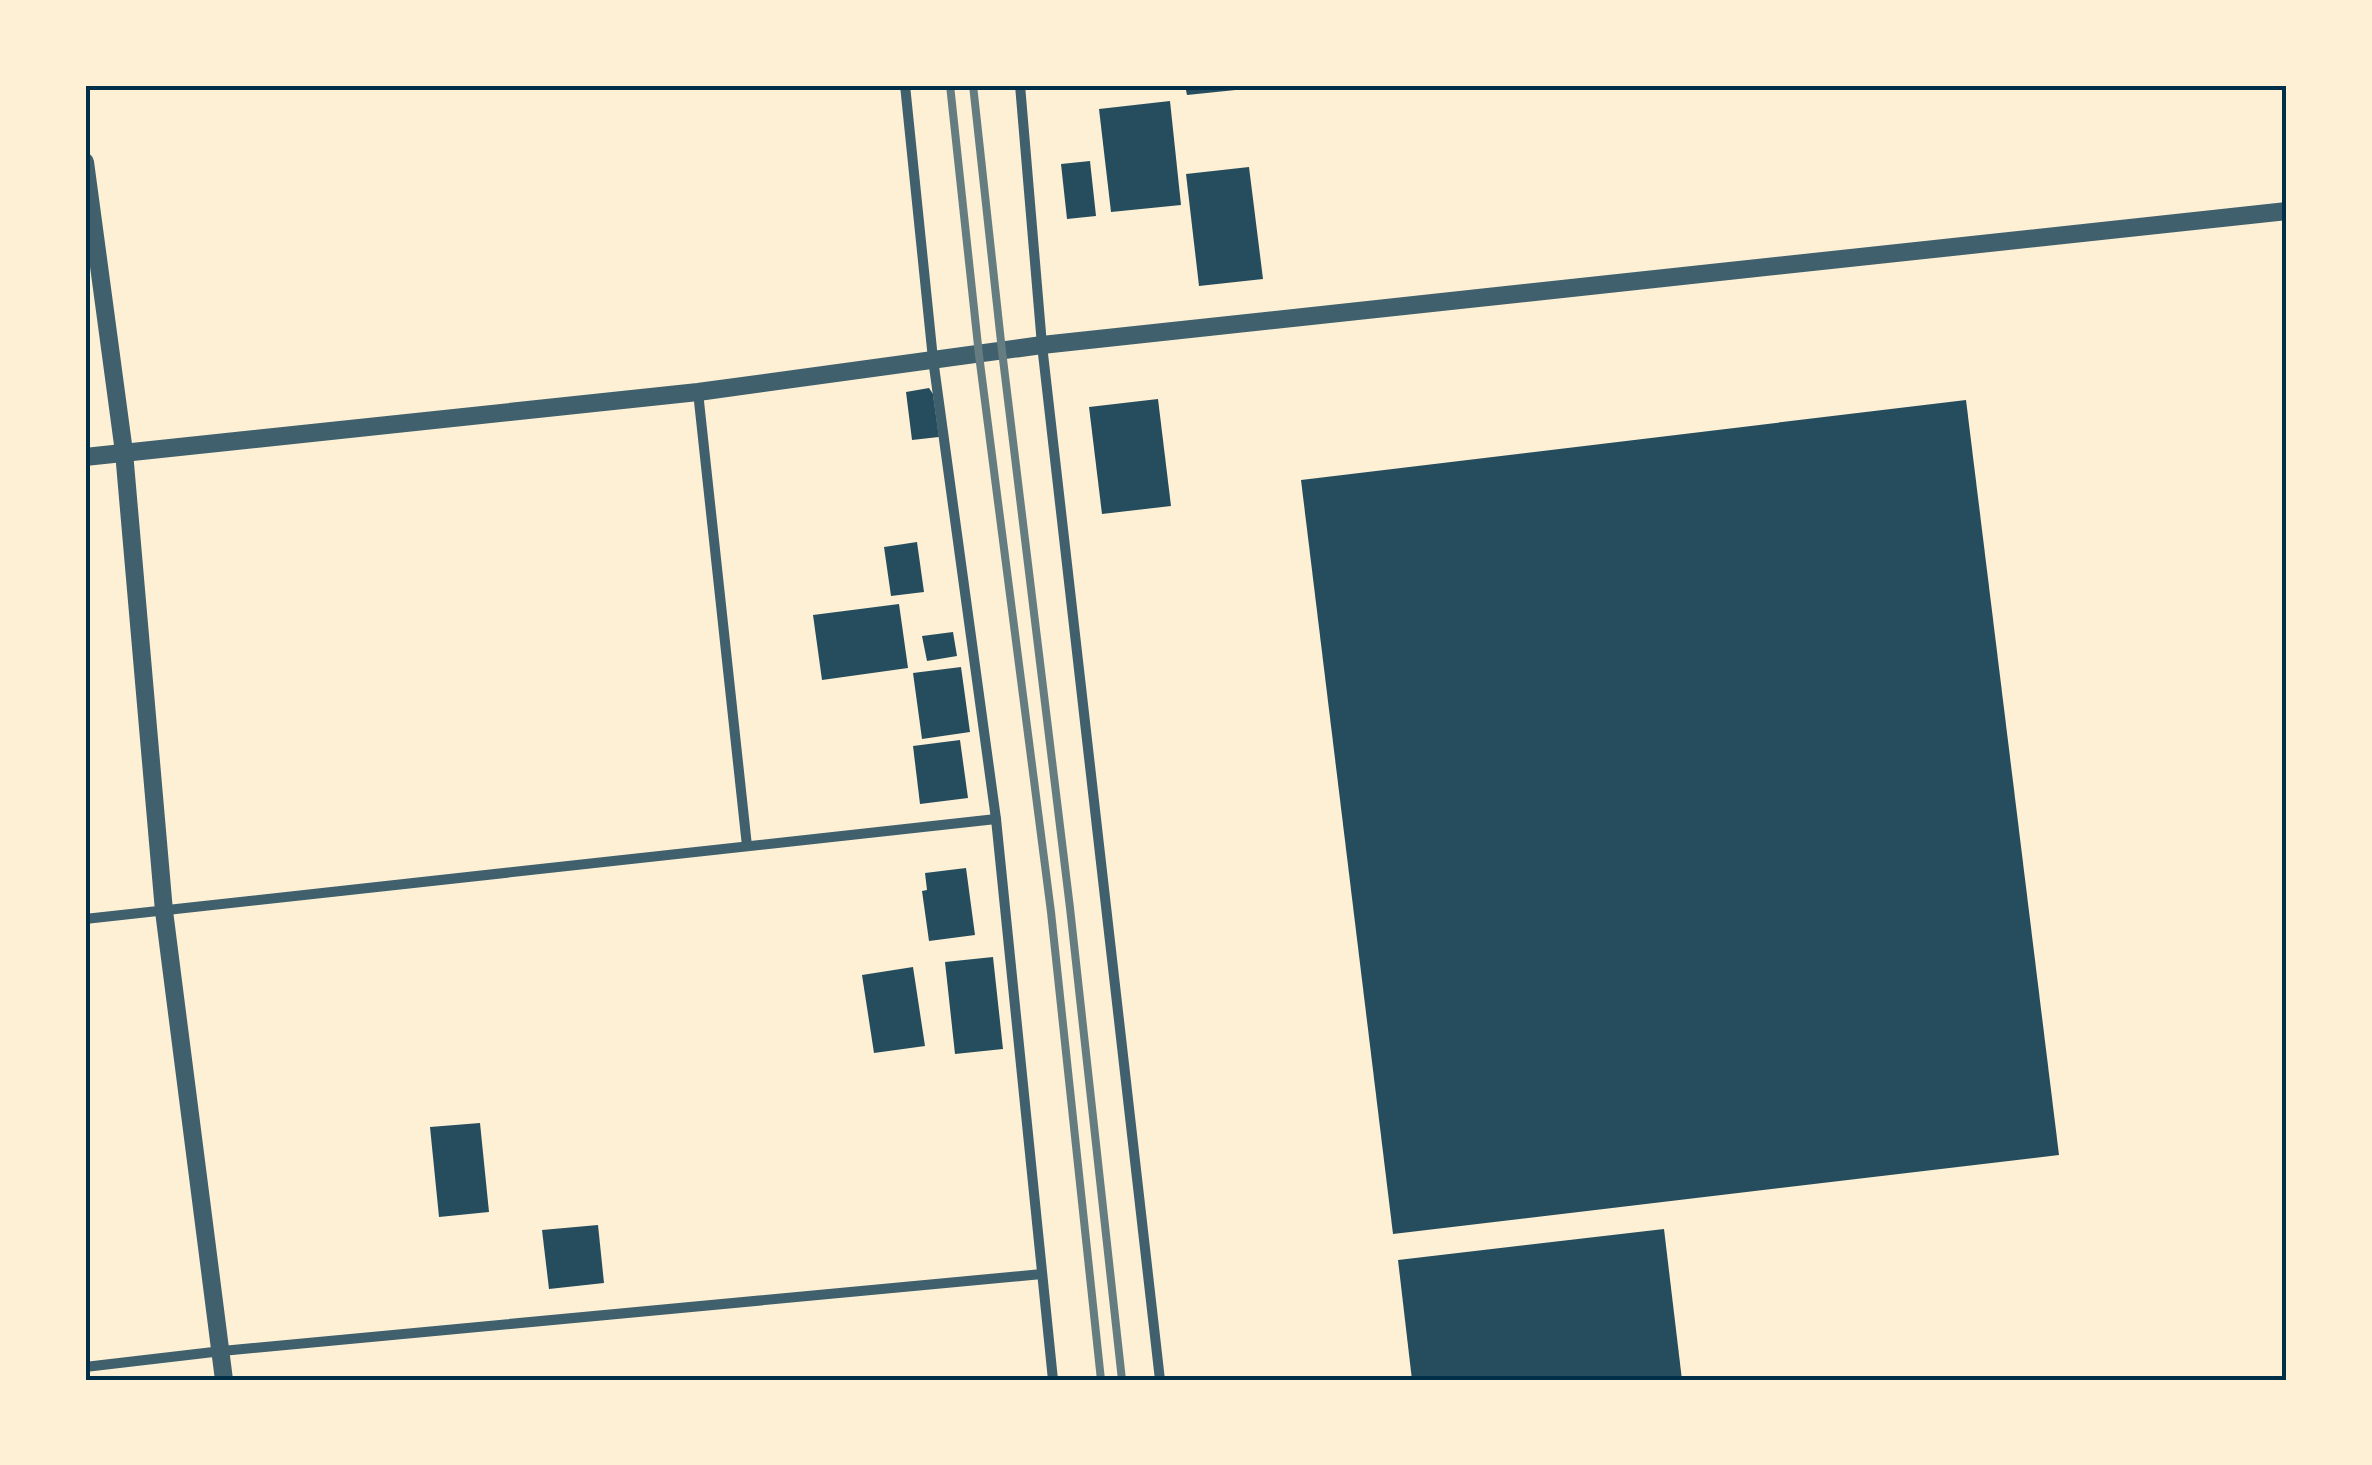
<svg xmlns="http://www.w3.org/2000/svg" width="2372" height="1465" font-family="Karla,sans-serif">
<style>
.building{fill:#264d5e}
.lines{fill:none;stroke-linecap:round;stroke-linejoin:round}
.minor{stroke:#3f606c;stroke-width:10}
.tertiary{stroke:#3f606c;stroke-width:18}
.rail{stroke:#657d81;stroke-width:8}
.neatline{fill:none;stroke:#003049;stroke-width:4}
</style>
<rect width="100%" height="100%" fill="#fdf0d5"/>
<g class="building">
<path d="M 1185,85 L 1255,85 L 1255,88 L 1187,95 Z"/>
<path d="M 1170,101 L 1181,205 L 1111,212 L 1099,109 Z"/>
<path d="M 1090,161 L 1096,216 L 1067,219 L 1061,164 Z"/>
<path d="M 1249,167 L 1263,279 L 1199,286 L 1186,174 Z"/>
<path d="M 929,388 L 933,394 L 939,437 L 912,440 L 906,392 Z"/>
<path d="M 1158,399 L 1171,506 L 1102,514 L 1089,407 Z"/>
<path d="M 1966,400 L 2059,1155 L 1393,1234 L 1301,480 Z"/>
<path d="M 917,542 L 924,592 L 891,596 L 884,547 Z"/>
<path d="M 899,604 L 908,668 L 822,680 L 813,615 Z"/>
<path d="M 953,632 L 957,656 L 927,661 L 922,636 Z"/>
<path d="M 961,667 L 970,732 L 922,739 L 913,673 Z"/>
<path d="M 960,740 L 968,798 L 920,804 L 913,746 Z"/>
<path d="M 966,868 L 975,935 L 929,941 L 922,891 L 927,890 L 925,873 Z"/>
<path d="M 993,957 L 1003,1049 L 955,1054 L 945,962 Z"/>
<path d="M 913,967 L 925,1046 L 874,1053 L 862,975 Z"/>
<path d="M 480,1123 L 489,1212 L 439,1217 L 430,1127 Z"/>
<path d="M 598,1225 L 604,1283 L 549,1289 L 542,1230 Z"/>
<path d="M 1664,1229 L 1682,1380 L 1412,1380 L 1398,1260 Z"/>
</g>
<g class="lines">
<g class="minor">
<path d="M 905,85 L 933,359 L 996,819 L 1053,1380"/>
<path d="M 1020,85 L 1042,345 L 1160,1380"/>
<path d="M 698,392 L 747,846"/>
<path d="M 85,919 L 996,819"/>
<path d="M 85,1367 L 222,1351 L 1042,1274"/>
</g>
<g class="tertiary">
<path d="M 85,162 L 124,452 L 164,911 L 224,1380"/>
<path d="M 85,457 L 698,392 L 1042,345 L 2287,211"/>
</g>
<g class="rail">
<path d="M 950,85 L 979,355 L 1051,912 L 1101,1380"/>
<path d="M 973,85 L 1002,351 L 1070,908 L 1122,1380"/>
</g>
</g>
<rect width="2372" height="1465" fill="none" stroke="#fdf0d5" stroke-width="175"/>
<rect x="88" y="88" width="2196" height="1290" class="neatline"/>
</svg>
